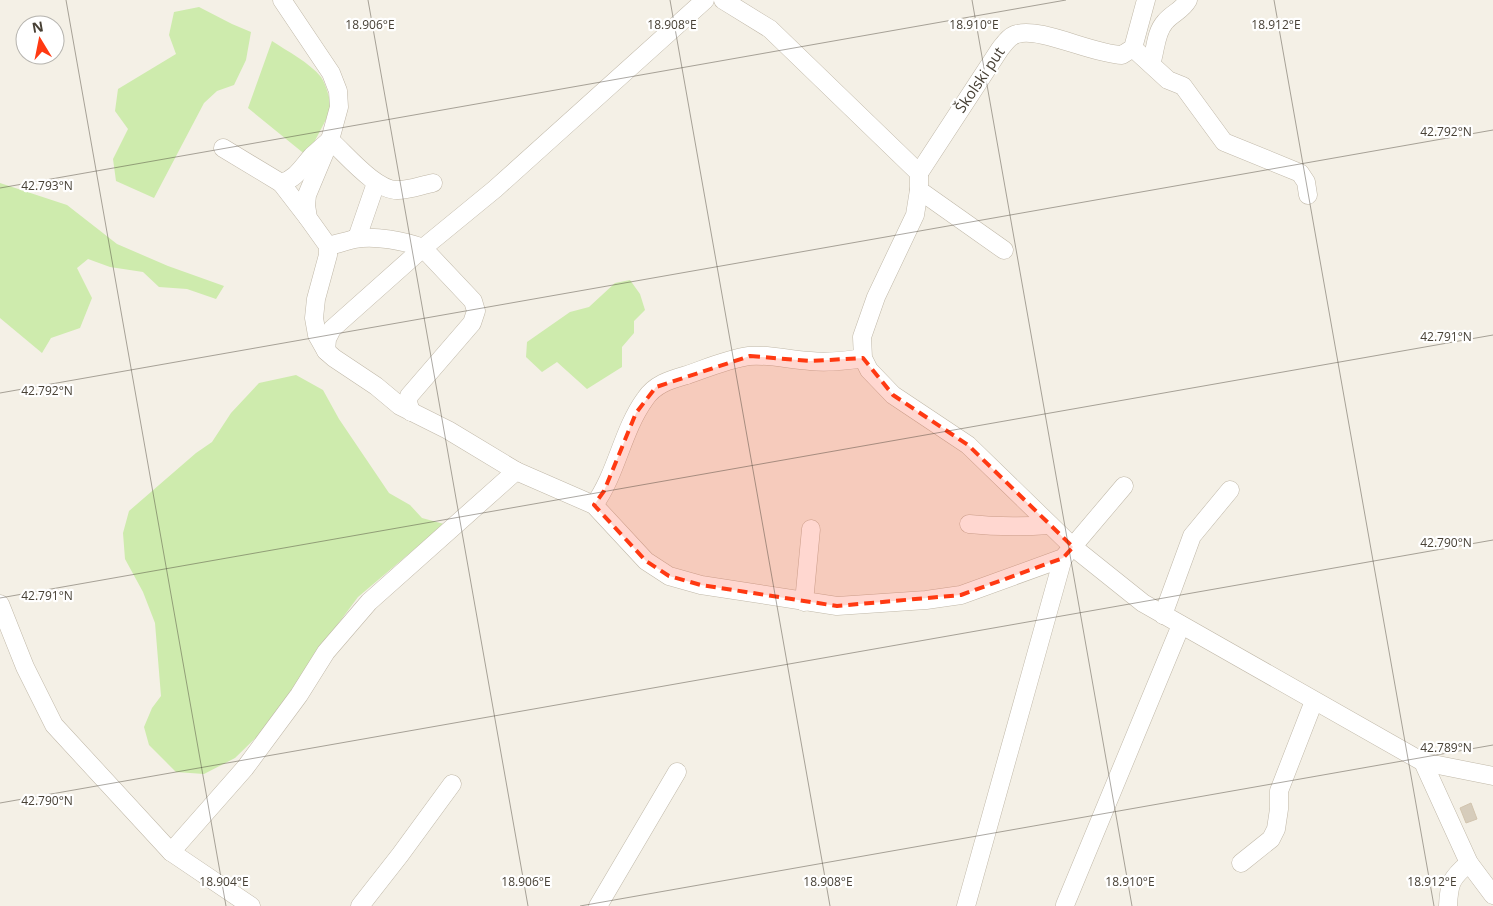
<svg xmlns="http://www.w3.org/2000/svg" width="1493" height="906" font-family="'Open Sans',sans-serif">
<style>
.green{fill:#ceebad}
.building{fill:#d6ccbb;stroke:#d2c4ae}
.lines{fill:none;stroke-linecap:round;stroke-linejoin:round}
.minor-casing{stroke:#c0b8a8;stroke-width:19}
.minor{stroke:#fff;stroke-width:18}
.marked{fill:#ff3912;fill-opacity:0.2;stroke:#ff3912;stroke-width:4;stroke-dasharray:10 6;stroke-linejoin:round}
.ticks{fill:none;stroke:#474035;stroke-width:1;stroke-opacity:0.45}
.labels{text-anchor:middle;stroke-width:4.5;stroke-linejoin:round;paint-order:stroke}
.street-label{font-size:15px;fill:#474035;stroke:#fff}
.ticks-label{font-size:12px;text-anchor:middle;fill:#474035;stroke:#fff;stroke-width:4.5;stroke-linejoin:round;paint-order:stroke}
</style>
<rect width="100%" height="100%" fill="#f4f0e6"/>
<g class="green">
<path d="M 199,7 L 232,24 L 251,32 L 246,60 L 234,85 L 217,91 L 204,103 L 154,198 L 116,181 L 113,159 L 128,129 L 115,111 L 118,89 L 176,54 L 169,35 L 174,12 Z"/>
<path d="M 272,41 C 287,51 310,63 321,77 C 327,86 329,98 332,108 L 307,156 L 248,108 Z"/>
<path d="M 0,183 L 67,205 L 117,244 L 168,266 L 224,286 L 216,299 L 187,289 L 159,287 L 143,272 L 110,267 L 88,259 L 77,268 L 92,298 L 80,328 L 51,338 L 42,353 L 0,318 Z"/>
<path d="M 630,280 L 640,294 L 645,310 L 634,321 L 634,333 L 622,347 L 622,367 L 587,389 L 557,362 L 542,372 L 526,357 L 527,342 L 570,312 L 589,307 L 615,283 Z"/>
<path d="M 296,375 L 323,390 L 339,419 L 389,493 L 410,505 L 422,518 L 444,524 L 358,597 L 332,632 L 274,720 L 235,758 L 204,774 L 176,772 L 149,745 L 144,727 L 152,708 L 161,696 L 155,623 L 143,592 L 125,559 L 123,533 L 129,511 L 196,453 L 212,442 L 231,413 L 259,383 Z"/>
</g>
<path class="building" d="M 1471,803 L 1477,819 L 1466,823 L 1460,808 Z"/>
<g class="lines">
<defs>
<g id="minor">
<path d="M 282,0 L 331,73 L 338,91 L 339,107 L 330,140 L 307,195 L 306,205 L 308,218 L 328,246 L 328,255 L 316,299 L 314,318 L 317,335 L 326,351 L 334,358 L 376,386 L 400,406 L 448,430 L 516,471"/>
<path d="M 723,0 L 770,29 L 919,173 L 919,190 L 915,215 L 876,297 L 862,337 L 863,358 L 869,370 L 893,395 L 968,445 L 1073,547 L 1143,603 L 1423,762 L 1469,863 L 1493,895"/>
<path d="M 1133,48 L 1168,80 L 1183,86 L 1224,142 L 1300,173 L 1306,182 L 1308,195"/>
<path d="M 1151,64 C 1156,50 1155,33 1165,22 C 1172,13 1182,11 1188,0"/>
<path d="M 223,148 L 281,183 C 296,179 302,167 312,156 C 318,151 324,145 330,140 C 347,155 376,191 398,190 C 410,190 422,185 433,183"/>
<path d="M 919,173 L 1000,49 C 1005,43 1009,36 1017,34 C 1041,27 1092,54 1122,55 L 1133,48 L 1146,0"/>
<path d="M 281,183 L 308,218"/>
<path d="M 919,190 L 1004,250"/>
<path d="M 357,238 L 376,183"/>
<path d="M 328,246 C 337,244 346,241 355,239 C 374,235 405,241 423,248 L 473,301 L 476,311 L 472,323 L 409,396 L 408,402 L 411,412"/>
<path d="M 326,351 L 327,339 L 332,329 L 423,248 L 495,189 L 705,0"/>
<path d="M 594,505 C 617,473 622,431 645,399 C 655,384 670,380 687,375 C 707,368 728,359 749,356 C 769,354 790,360 810,361 C 828,363 845,361 863,358"/>
<path d="M 969,524 C 996,527 1022,527 1050,525"/>
<path d="M 804,602 L 811,529"/>
<path d="M 0,604 L 25,667 L 54,725 L 171,852 L 251,906"/>
<path d="M 1163,615 L 1192,536 L 1230,490"/>
<path d="M 1423,762 L 1493,776"/>
<path d="M 171,852 L 245,768 L 299,695 L 326,652 L 369,602 L 516,471 L 594,505 L 646,561 L 669,576 L 701,585 L 837,606 L 926,600 L 961,595 L 1063,558 L 1124,486"/>
<path d="M 1241,863 L 1271,839 L 1276,829 L 1279,809 L 1279,791 L 1314,701"/>
<path d="M 1065,905 L 1181,625"/>
<path d="M 360,906 L 400,855 L 452,784"/>
<path d="M 598,906 L 677,772"/>
<path d="M 966,906 L 1063,558"/>
<path d="M 1448,906 C 1449,883 1451,878 1469,863"/>
</g>
</defs>
<use href="#minor" class="minor-casing"/>
<use href="#minor" class="minor"/>
</g>
<path class="marked" d="M 750,356 L 810,361 L 863,358 L 893,395 L 968,445 L 1073,547 L 1063,558 L 961,595 L 837,606 L 701,585 L 669,576 L 646,561 L 594,505 L 604,491 L 636,413 L 656,387 Z"/>
<path class="ticks" d="M 66,0 L 226,906M 368,0 L 528,906M 670,0 L 830,906M 972,0 L 1132,906M 1274,0 L 1434,906M 0,188 L 1066,0M 0,393 L 1493,130M 0,598 L 1493,335M 0,803 L 1493,540M 580,906 L 1493,745"/>
<g class="labels">
<g class="street-label">
<text transform="translate(980 80) rotate(-56)" y="5">Školski put</text>
</g>
</g>
<g class="ticks-label">
<text x="370" y="29">18.906°E</text>
<text x="672" y="29">18.908°E</text>
<text x="974" y="29">18.910°E</text>
<text x="1276" y="29">18.912°E</text>
<text x="1446" y="136">42.792°N</text>
<text x="47" y="190">42.793°N</text>
<text x="1446" y="341">42.791°N</text>
<text x="47" y="395">42.792°N</text>
<text x="1446" y="547">42.790°N</text>
<text x="47" y="600">42.791°N</text>
<text x="1446" y="752">42.789°N</text>
<text x="47" y="805">42.790°N</text>
<text x="224" y="886">18.904°E</text>
<text x="526" y="886">18.906°E</text>
<text x="828" y="886">18.908°E</text>
<text x="1130" y="886">18.910°E</text>
<text x="1432" y="886">18.912°E</text>
</g>
<g transform="translate(40 40) rotate(350)"><circle r="24" fill="#ffffff" stroke="#b5b3ae"/>
<path d="M0-4L9 19L0 12L-9 19Z" fill="#ff3912"/>
<text y="-8" font-size="14" font-weight="bold" text-anchor="middle" fill="#474035">N</text>
</g>
</svg>
